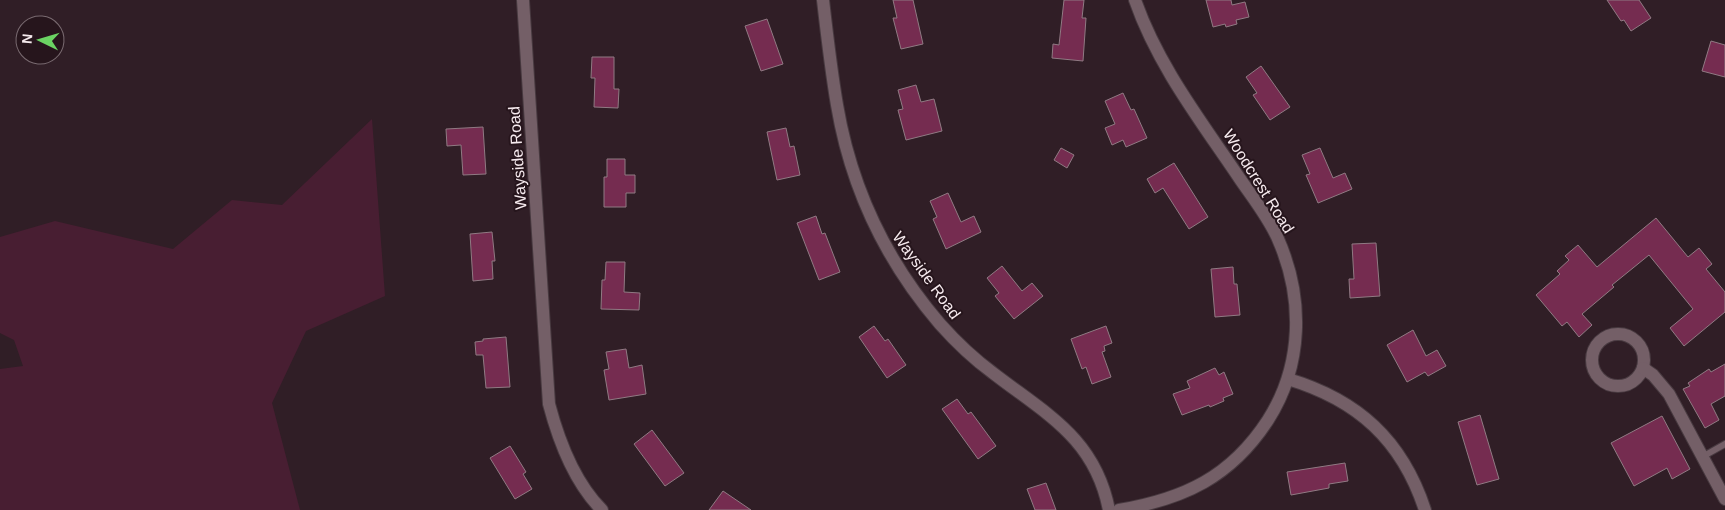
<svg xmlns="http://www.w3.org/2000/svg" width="1725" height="510" font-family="Arial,sans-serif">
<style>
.green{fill:#481e32}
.building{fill:#752c50;stroke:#907a83}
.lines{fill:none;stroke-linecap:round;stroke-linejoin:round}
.lane-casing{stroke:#483a40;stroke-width:8}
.street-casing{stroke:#483a40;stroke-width:14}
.lane{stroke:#745f67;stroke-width:6}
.street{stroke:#745f67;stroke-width:12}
.labels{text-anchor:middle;stroke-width:4;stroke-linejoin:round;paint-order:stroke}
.street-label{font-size:16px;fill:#f6eaee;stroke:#26151c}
</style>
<rect width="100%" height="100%" fill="#301e26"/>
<path class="green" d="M 372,119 L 385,296 L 306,331 L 272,403 L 300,510 L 0,510 L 0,369 L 23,366 L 14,340 L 0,333 L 0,237 L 55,221 L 173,249 L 232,200 L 282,205 Z"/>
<g class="building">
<path d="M 893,0 L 913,0 L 923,44 L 901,49 L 893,18 L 897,18 Z"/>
<path d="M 1064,0 L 1084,0 L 1082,18 L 1086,18 L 1083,61 L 1052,58 L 1053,44 L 1059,45 Z"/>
<path d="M 1206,0 L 1231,0 L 1232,5 L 1245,2 L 1249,17 L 1236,20 L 1237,24 L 1226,27 L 1225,24 L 1213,27 Z"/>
<path d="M 1607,0 L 1639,0 L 1651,18 L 1631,31 L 1624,20 L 1621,21 Z"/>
<path d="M 767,19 L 783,64 L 761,71 L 745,26 Z"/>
<path d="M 1711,41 L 1725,45 L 1725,77 L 1702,71 Z"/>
<path d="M 592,57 L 614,57 L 614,89 L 619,89 L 618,108 L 594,107 L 595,78 L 591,78 Z"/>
<path d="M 1261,66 L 1290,107 L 1270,120 L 1253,95 L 1257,93 L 1246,77 Z"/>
<path d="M 916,85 L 921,102 L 934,99 L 942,131 L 906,140 L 898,110 L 903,109 L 898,90 Z"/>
<path d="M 1123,93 L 1131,110 L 1134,109 L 1147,138 L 1126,147 L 1123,140 L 1112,145 L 1105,128 L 1115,124 L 1105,101 Z"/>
<path d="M 483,127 L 486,174 L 463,175 L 461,145 L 447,146 L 446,129 Z"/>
<path d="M 786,128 L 790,147 L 794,146 L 800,175 L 777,180 L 767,132 Z"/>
<path d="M 1061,148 L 1074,155 L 1067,168 L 1054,160 Z"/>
<path d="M 1320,148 L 1333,178 L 1345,173 L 1352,189 L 1318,203 L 1306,175 L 1310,174 L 1302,155 Z"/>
<path d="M 607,159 L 625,159 L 625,175 L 635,175 L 635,193 L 626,193 L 626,207 L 604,207 L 604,177 L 607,177 Z"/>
<path d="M 1174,163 L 1208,217 L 1189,229 L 1163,188 L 1155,193 L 1147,179 Z"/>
<path d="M 948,193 L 961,222 L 974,216 L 981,232 L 946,249 L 933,219 L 937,217 L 930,201 Z"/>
<path d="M 816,216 L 822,234 L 825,233 L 840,272 L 819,280 L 797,223 Z"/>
<path d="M 1656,218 L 1688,257 L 1699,248 L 1712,264 L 1706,269 L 1725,292 L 1725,312 L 1684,346 L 1670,328 L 1693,309 L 1649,255 L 1612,285 L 1614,287 L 1582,314 L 1592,325 L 1579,337 L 1567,322 L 1562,326 L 1536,295 L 1560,274 L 1557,271 L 1569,260 L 1565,256 L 1578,245 L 1597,267 Z"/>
<path d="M 492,232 L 495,261 L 492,261 L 493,279 L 473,281 L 470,234 Z"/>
<path d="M 1376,243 L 1380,296 L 1350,298 L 1349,279 L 1354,279 L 1352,244 Z"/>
<path d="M 606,262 L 625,262 L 624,292 L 640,293 L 639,310 L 601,309 L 602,280 L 605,280 Z"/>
<path d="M 1002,266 L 1022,291 L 1032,283 L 1043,296 L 1014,319 L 995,296 L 999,293 L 987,278 Z"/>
<path d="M 1233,267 L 1234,284 L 1237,284 L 1240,315 L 1215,317 L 1211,269 Z"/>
<path d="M 874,326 L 885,341 L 888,339 L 906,365 L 887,378 L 859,337 Z"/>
<path d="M 1106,326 L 1112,343 L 1104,346 L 1105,351 L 1102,352 L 1111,377 L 1092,384 L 1086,367 L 1082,369 L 1071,339 Z"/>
<path d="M 1413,330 L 1426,356 L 1437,350 L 1446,366 L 1428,376 L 1425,372 L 1407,382 L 1387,345 Z"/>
<path d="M 506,337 L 510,387 L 486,388 L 483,355 L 476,355 L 475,342 L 483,341 L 483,339 Z"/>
<path d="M 626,349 L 629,368 L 642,365 L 646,394 L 609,400 L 604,370 L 609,369 L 606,352 Z"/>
<path d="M 1725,364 L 1725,396 L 1711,404 L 1719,420 L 1705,428 L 1683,389 L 1690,386 L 1688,383 L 1709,369 L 1711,372 Z"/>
<path d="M 1215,368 L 1219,375 L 1224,372 L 1233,394 L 1223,398 L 1224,401 L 1210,407 L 1209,405 L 1182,415 L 1173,394 L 1190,388 L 1187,381 Z"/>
<path d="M 957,399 L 968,414 L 971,412 L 996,446 L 978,459 L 942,409 Z"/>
<path d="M 1480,415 L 1499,479 L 1477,485 L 1458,422 Z"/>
<path d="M 1662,416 L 1690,469 L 1672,479 L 1667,468 L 1634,486 L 1611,443 Z"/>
<path d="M 652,430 L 684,473 L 665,486 L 634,444 Z"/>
<path d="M 510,446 L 526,472 L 523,474 L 532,489 L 515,499 L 490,458 Z"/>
<path d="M 1345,463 L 1348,481 L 1329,484 L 1329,488 L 1291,495 L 1287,472 Z"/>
<path d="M 1046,483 L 1056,510 L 1035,510 L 1027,489 Z"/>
<path d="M 723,491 L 751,510 L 709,510 Z"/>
</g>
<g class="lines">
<defs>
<path id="lane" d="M 1702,457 L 1725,444"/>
<g id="street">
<path d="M 523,0 L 549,404 C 559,442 574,482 602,510"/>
<path d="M 823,0 C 827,35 831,70 837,105 C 851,188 886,261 940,324 C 956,342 974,359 993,373 C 1046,414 1095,438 1109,510"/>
<circle cx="1618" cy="360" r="26"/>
<path d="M 1643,368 L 1653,375 L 1669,394 L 1725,499"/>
<path d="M 1288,379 C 1358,400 1402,440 1425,510"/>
<path d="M 1119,510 C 1184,499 1231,477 1268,420 C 1303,365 1304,298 1278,239 C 1269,218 1253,198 1240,179 C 1201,121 1158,66 1135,0"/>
</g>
</defs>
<use href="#lane" class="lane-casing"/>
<use href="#street" class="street-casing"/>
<use href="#lane" class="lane"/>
<use href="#street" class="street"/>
</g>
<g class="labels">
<g class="street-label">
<text transform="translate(517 158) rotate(-94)" y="6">Wayside Road</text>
<text transform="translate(1259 181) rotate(58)" y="6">Woodcrest Road</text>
<text transform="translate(927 275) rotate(54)" y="6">Wayside Road</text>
</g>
</g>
<g transform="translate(40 40) rotate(275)"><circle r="24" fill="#26151c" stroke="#796a70"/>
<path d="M0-4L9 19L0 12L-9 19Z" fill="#6bd363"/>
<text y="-8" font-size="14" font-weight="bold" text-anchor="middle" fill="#f6eaee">N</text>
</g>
</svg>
